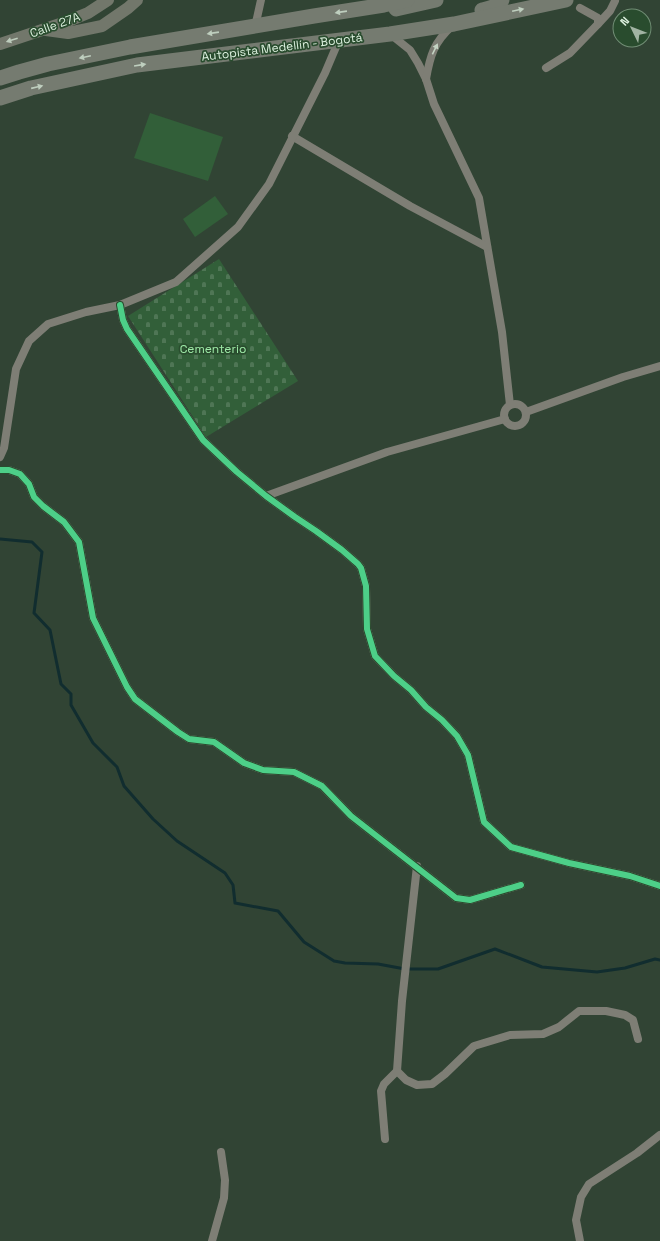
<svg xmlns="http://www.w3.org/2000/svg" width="660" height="1241" font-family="'Space Grotesk',sans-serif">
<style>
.cemetery{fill:url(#cemetery-stones)}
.pitch{fill:#325f39}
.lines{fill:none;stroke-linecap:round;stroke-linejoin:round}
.stream{stroke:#112d2f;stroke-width:3}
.street{stroke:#7e7e75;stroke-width:8}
.secondary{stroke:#72776b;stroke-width:12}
.highway{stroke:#757b70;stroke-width:15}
.cycleway-casing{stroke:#294c2e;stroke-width:8}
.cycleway{stroke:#4dcf88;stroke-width:6}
.oneway{fill:#becebe}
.oneway2{fill:#bdccbc}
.oneway3{fill:#c5d4c4}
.labels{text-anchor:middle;stroke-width:3.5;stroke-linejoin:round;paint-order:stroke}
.street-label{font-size:12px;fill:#ddf1df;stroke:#294c2e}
.park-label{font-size:12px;fill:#9feba8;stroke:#294c2e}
</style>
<defs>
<pattern id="cemetery-stones" width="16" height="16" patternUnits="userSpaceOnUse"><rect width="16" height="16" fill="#325f39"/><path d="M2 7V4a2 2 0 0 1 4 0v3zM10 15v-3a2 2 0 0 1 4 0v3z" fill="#4f7655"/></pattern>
</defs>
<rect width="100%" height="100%" fill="#314434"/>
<path class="cemetery" d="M 219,259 L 298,381 L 206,437 L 128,316 Z"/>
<g class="pitch">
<path d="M 150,113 L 223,137 L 208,181 L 134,158 Z"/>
<path d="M 215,196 L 228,214 L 195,237 L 183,219 Z"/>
</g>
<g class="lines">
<path class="stream" d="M 0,539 L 32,542 L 42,552 L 34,613 L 50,630 L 61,684 L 71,694 L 71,705 L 93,743 L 117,767 L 124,786 L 153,819 L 177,841 L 225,873 L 233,885 L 235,903 L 278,911 L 304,942 L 334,961 L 345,963 L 378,964 L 405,969 L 438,969 L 495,949 L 542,967 L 597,972 L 625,968 L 655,959 L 660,960"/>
<g class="street">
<path d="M 598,24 L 610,11 L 615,1"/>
<path d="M 255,27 L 261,0"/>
<path d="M 390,34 L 410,50 L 418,63 L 426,79 L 434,104 L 479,198 L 502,332 L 510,405"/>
<path d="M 546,68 L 570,53 L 598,24 L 598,18 L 580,8"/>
<path d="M 426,79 C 430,56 434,42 452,26"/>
<path d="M 292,136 L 410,206 L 487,247"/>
<path d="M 120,305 L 123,320 L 127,329 L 203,440 L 237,472 L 266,496 L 295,517 L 316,531 L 342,550 L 358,564 L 361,568 L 366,586 L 367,629 L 375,656 L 394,676 L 411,690 L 426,707 L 442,720 L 457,736 L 468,755 L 484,822 L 511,847 L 569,863 L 630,876 L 660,886"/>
<circle cx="515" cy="415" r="11"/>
<path d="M 526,412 L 623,377 L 660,366"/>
<path d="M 0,457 L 4,448 L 16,369 L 29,341 L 48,324 L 86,312 L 120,305 L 176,282 L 238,227 L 269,184 L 325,73 L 339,40"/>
<path d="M 0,470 L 9,470 L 20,474 L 29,484 L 34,497 L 43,506 L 64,522 L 79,542 L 93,618 L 127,687 L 135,699 L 178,732 L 189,739 L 214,742 L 244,763 L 263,770 L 294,772 L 322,786 L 351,816 L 456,898 L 470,900 L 521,885"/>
<path d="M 266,496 L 387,452 L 505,419"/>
<path d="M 397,1071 L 402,1001 L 417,866"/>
<path d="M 385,1139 L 381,1091 L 384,1084 L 397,1071 L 406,1080 L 417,1085 L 432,1084 L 445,1074 L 474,1046 L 510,1035 L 543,1034 L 559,1027 L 579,1011 L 606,1011 L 625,1015 L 633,1020 L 638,1039"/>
<path d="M 212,1241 L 224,1198 L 225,1180 L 221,1152"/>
<path d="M 580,1241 L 576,1220 L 581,1197 L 589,1184 L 637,1153 L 660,1135"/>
</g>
<g class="secondary">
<path d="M 46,30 L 68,33 L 102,26 L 128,8 L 137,0"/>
<path d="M 0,44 L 66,22 L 88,13 L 108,0"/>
</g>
<g class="highway">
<path d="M 396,9 L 436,0"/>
<path d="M 482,10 C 490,8 498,7 502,0"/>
<path d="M 0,78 L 19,72 L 48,64 L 130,47 L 314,16 L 384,5 L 407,0"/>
<path d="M 0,98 L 31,88 L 137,65 L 390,34 L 454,24 L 566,0"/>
</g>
<defs>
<g id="cycleway">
<path d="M 120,305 L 123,320 L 127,329 L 203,440 L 237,472 L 266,496 L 295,517 L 316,531 L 342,550 L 358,564 L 361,568 L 366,586 L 367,629 L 375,656 L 394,676 L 411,690 L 426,707 L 442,720 L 457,736 L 468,755 L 484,822 L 511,847 L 569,863 L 630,876 L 660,886"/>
<path d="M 0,470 L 9,470 L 20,474 L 29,484 L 34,497 L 43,506 L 64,522 L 79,542 L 93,618 L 127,687 L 135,699 L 178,732 L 189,739 L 214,742 L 244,763 L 263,770 L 294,772 L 322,786 L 351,816 L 456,898 L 470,900 L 521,885"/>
</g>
</defs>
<use href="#cycleway" class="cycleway-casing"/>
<use href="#cycleway" class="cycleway"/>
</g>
<defs><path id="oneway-solid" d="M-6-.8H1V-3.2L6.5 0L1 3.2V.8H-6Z"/></defs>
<g class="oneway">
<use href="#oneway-solid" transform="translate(518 10) rotate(-12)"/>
<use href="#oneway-solid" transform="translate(341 12) rotate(172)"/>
<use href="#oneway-solid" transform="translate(213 33) rotate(172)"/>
<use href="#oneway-solid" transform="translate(85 57) rotate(168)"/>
<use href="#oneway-solid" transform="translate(140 65) rotate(-9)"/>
<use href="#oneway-solid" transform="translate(37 87) rotate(-13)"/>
</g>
<use class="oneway2" href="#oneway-solid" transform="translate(12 40) rotate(162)"/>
<use class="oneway3" href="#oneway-solid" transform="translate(435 49) rotate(-64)"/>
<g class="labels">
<g class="street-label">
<text transform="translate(55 25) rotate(-20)" y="4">Calle 27A</text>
<text transform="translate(282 47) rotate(-7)" y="4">Autopista Medellín - Bogotá</text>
</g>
<g class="park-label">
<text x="213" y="353">Cementerio</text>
</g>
</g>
<g transform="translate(632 28) rotate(313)"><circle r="19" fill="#294c2e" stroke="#718e75"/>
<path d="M0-3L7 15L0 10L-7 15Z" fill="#a1b4a3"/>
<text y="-6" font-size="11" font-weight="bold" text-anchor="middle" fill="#ddf1df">N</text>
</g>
</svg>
